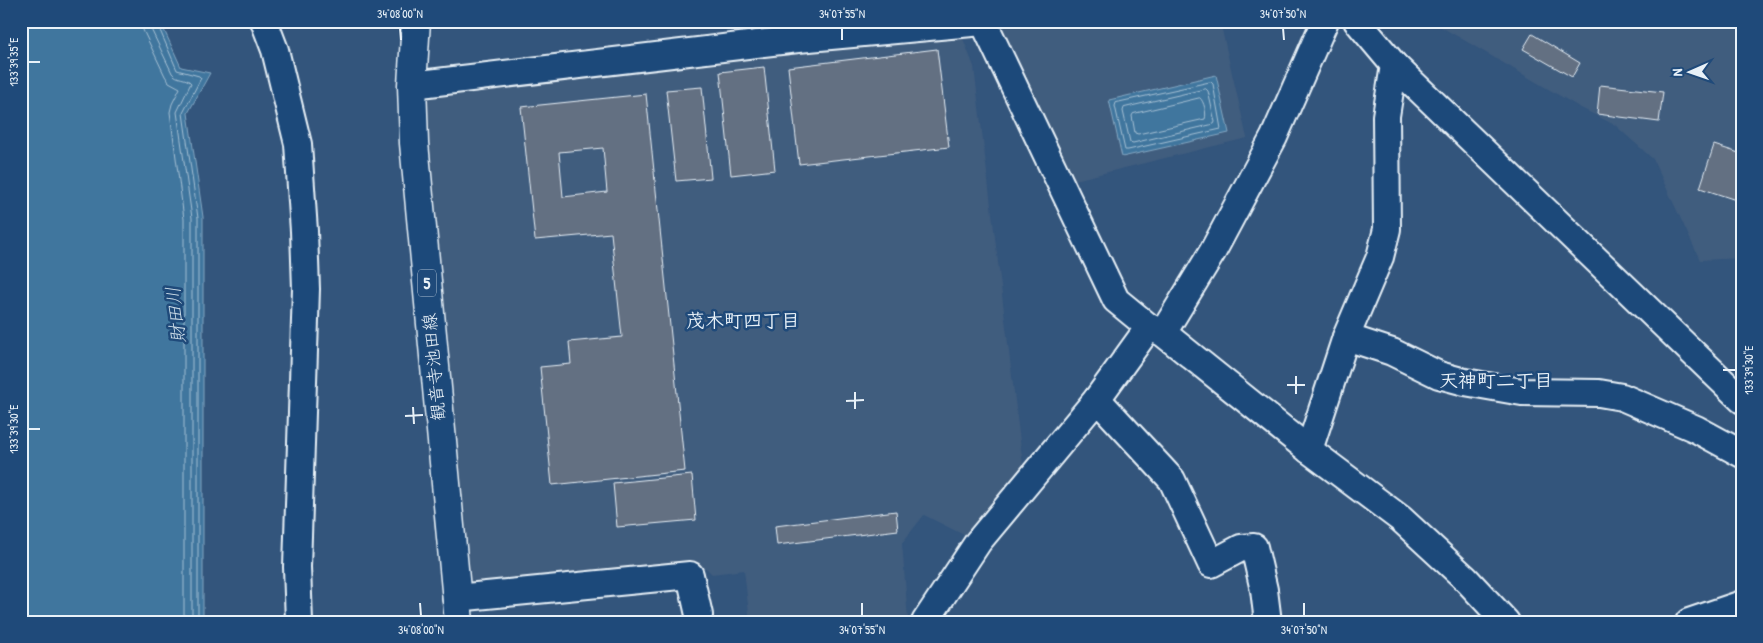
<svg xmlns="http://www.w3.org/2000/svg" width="1763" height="643" font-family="'Patrick Hand','Klee One',sans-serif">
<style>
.built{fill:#415d7e}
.water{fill:#41769e;stroke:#84a7c2}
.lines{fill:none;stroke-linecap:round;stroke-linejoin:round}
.shore{stroke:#a5c0d4;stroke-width:1}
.building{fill:#636f82;stroke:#e8f1f8;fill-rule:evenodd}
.minor-casing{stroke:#e8f1f8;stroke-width:30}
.major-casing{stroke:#e8f1f8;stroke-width:31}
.minor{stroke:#1f4a7a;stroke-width:26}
.major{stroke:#1f4a7a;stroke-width:28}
.ticks{fill:none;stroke:#e8f1f8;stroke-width:2}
.labels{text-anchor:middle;stroke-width:5;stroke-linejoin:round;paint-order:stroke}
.shield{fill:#1f4a7a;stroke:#acbfd2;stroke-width:1}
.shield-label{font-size:16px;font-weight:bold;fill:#e8f1f8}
.street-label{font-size:18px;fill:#e8f1f8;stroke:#1f4a7a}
.water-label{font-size:19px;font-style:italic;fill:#cfdfea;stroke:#1f4a7a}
.neighbourhood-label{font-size:19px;font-weight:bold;fill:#e8f1f8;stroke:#1f4a7a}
.neatline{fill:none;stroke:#e8f1f8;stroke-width:2}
.ticks-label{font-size:12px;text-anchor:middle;fill:#e8f1f8}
</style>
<rect width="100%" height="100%" fill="#33557c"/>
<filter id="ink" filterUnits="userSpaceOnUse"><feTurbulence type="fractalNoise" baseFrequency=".02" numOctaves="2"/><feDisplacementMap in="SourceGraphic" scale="10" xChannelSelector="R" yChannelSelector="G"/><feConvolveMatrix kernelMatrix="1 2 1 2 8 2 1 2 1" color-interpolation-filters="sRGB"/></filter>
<g filter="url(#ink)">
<g class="built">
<path d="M 997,21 L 1223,21 L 1221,26 L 1247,138 L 1071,181 Z"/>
<path d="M 1431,21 L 1742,21 L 1742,258 L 1700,260 L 1653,159 L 1615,125 L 1581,108 Z"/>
<path d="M 938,28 L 962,36 L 974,67 L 1024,474 L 968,537 L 924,515 L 902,543 L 908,620 L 897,622 L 750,622 L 744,570 L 712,574 L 706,568 L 469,591 L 421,95 Z"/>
</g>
<g class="water">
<path d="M 21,21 L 160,21 L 181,67 L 210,73 L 188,113 L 203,217 L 203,622 L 21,622 Z"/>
<path d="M 1216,75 L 1229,133 L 1122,157 L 1109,100 Z"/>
</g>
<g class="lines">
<g class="shore">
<path d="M 142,21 L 143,30 L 165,76 L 169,82 L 180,88 L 172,104 L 170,112 L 184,219 L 184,622"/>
<path d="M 149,21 L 150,27 L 172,73 C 177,80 186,77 191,83 L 177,112 L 192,218 L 192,622"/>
<path d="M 156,21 L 177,70 L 199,76 L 201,78 L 183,113 L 198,218 L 198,622"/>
<path d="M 1211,82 L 1213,84 L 1221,129 L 1128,150 L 1125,150 L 1115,106 L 1116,103 Z"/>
<path d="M 1206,89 L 1208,91 L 1215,122 L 1214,124 L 1133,143 L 1130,142 L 1123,111 L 1124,108 Z"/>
<path d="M 1200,98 C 1204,101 1207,114 1205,119 L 1138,134 L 1135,133 L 1132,116 L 1133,114 Z"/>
</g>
</g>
<g class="building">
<path d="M 1532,34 L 1580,63 L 1572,77 L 1523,49 Z"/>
<path d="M 937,49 L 949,147 L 799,164 L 788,67 Z"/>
<path d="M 764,67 L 775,170 L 731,175 L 720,72 Z"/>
<path d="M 1600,85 L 1663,92 L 1659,122 L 1597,114 Z"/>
<path d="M 702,87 L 711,178 L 676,181 L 666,90 Z"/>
<path d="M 646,94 L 685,471 L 552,485 L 540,367 L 571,364 L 569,342 L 622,337 L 611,233 L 535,240 L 521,107 ZM 603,148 L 607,192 L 563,197 L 559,152 Z"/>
<path d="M 1714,145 L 1742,154 L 1742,202 L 1700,188 Z"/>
<path d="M 692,475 L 696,520 L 617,527 L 613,483 Z"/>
<path d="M 896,511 L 898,530 L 777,545 L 775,526 Z"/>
</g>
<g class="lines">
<defs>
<g id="minor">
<path d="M 264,21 L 275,50 L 298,144 L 304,231 L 306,289 L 297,567 L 299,622"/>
<path d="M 983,21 L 1116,300 L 1149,327 L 1163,333 L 1309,450 L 1401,519 L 1466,579 L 1506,622"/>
<path d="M 1357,21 L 1394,65 L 1742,400"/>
<path d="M 412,85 L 798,39 L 983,22"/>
<path d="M 1163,333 L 1213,251 L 1274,137 L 1325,21"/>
<path d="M 1346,337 L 1392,352 L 1439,375 L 1465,382 L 1522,392 L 1599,393 L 1622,397 L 1696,429 L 1742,454"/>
<path d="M 1097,399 L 1172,480 L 1211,564 L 1241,548 L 1254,547 L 1264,590 L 1268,622"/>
<path d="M 1309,450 L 1346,337 L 1380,257 L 1387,229 L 1386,116 L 1394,65"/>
<path d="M 456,598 L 690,575 L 699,615 L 698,622"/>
<path d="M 925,622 L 978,542 L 1097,399 L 1149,327"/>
<path d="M 1689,622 L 1742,604"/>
</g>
<path id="major" d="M 416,21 L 412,85 L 414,143 L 459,622"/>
</defs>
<use href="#minor" class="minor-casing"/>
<use href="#major" class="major-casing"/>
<use href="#minor" class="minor"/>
<use href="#major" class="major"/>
</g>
</g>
<path class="ticks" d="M 400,28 L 401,40M 842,28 L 842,40M 1283,28 L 1284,40M 28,62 L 40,62M 1723,370 L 1736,370M 1296,376 L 1296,394M 1287,385 L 1305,385M 855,392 L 855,409M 846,401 L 864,400M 413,407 L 414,424M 405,416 L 423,415M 28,429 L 40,429M 420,603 L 421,616M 862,603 L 862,616M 1304,603 L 1304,616"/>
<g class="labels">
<rect class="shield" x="418" y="269.5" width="18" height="27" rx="4"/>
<g class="shield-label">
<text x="427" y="289">5</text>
</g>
<g class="street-label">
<text transform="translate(434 367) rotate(-95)" y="6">観音寺池田線</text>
</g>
<g class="water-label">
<text transform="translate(175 315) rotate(-96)" y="7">財田川</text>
</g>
<g class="neighbourhood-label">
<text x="743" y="327">茂木町四丁目</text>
<text x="1496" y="387">天神町二丁目</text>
</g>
</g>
<rect width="1763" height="643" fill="none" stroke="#1f4a7a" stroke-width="55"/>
<g transform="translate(1690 72) rotate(268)" stroke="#1f4a7a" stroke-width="4" paint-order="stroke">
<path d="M0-4L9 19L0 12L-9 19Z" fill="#e8f1f8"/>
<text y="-8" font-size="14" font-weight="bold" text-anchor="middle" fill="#e8f1f8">N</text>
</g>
<rect x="28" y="28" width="1708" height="588" class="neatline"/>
<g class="ticks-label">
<text x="400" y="18">34°08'00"N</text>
<text x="842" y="18">34°07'55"N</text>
<text x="1283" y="18">34°07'50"N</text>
<text transform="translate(14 62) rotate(-90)" y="4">133°39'35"E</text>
<text transform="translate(1749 370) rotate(-90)" y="4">133°39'30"E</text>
<text transform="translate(14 429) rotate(-90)" y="4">133°39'30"E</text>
<text x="421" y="634">34°08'00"N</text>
<text x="862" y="634">34°07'55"N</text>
<text x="1304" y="634">34°07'50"N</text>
</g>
</svg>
